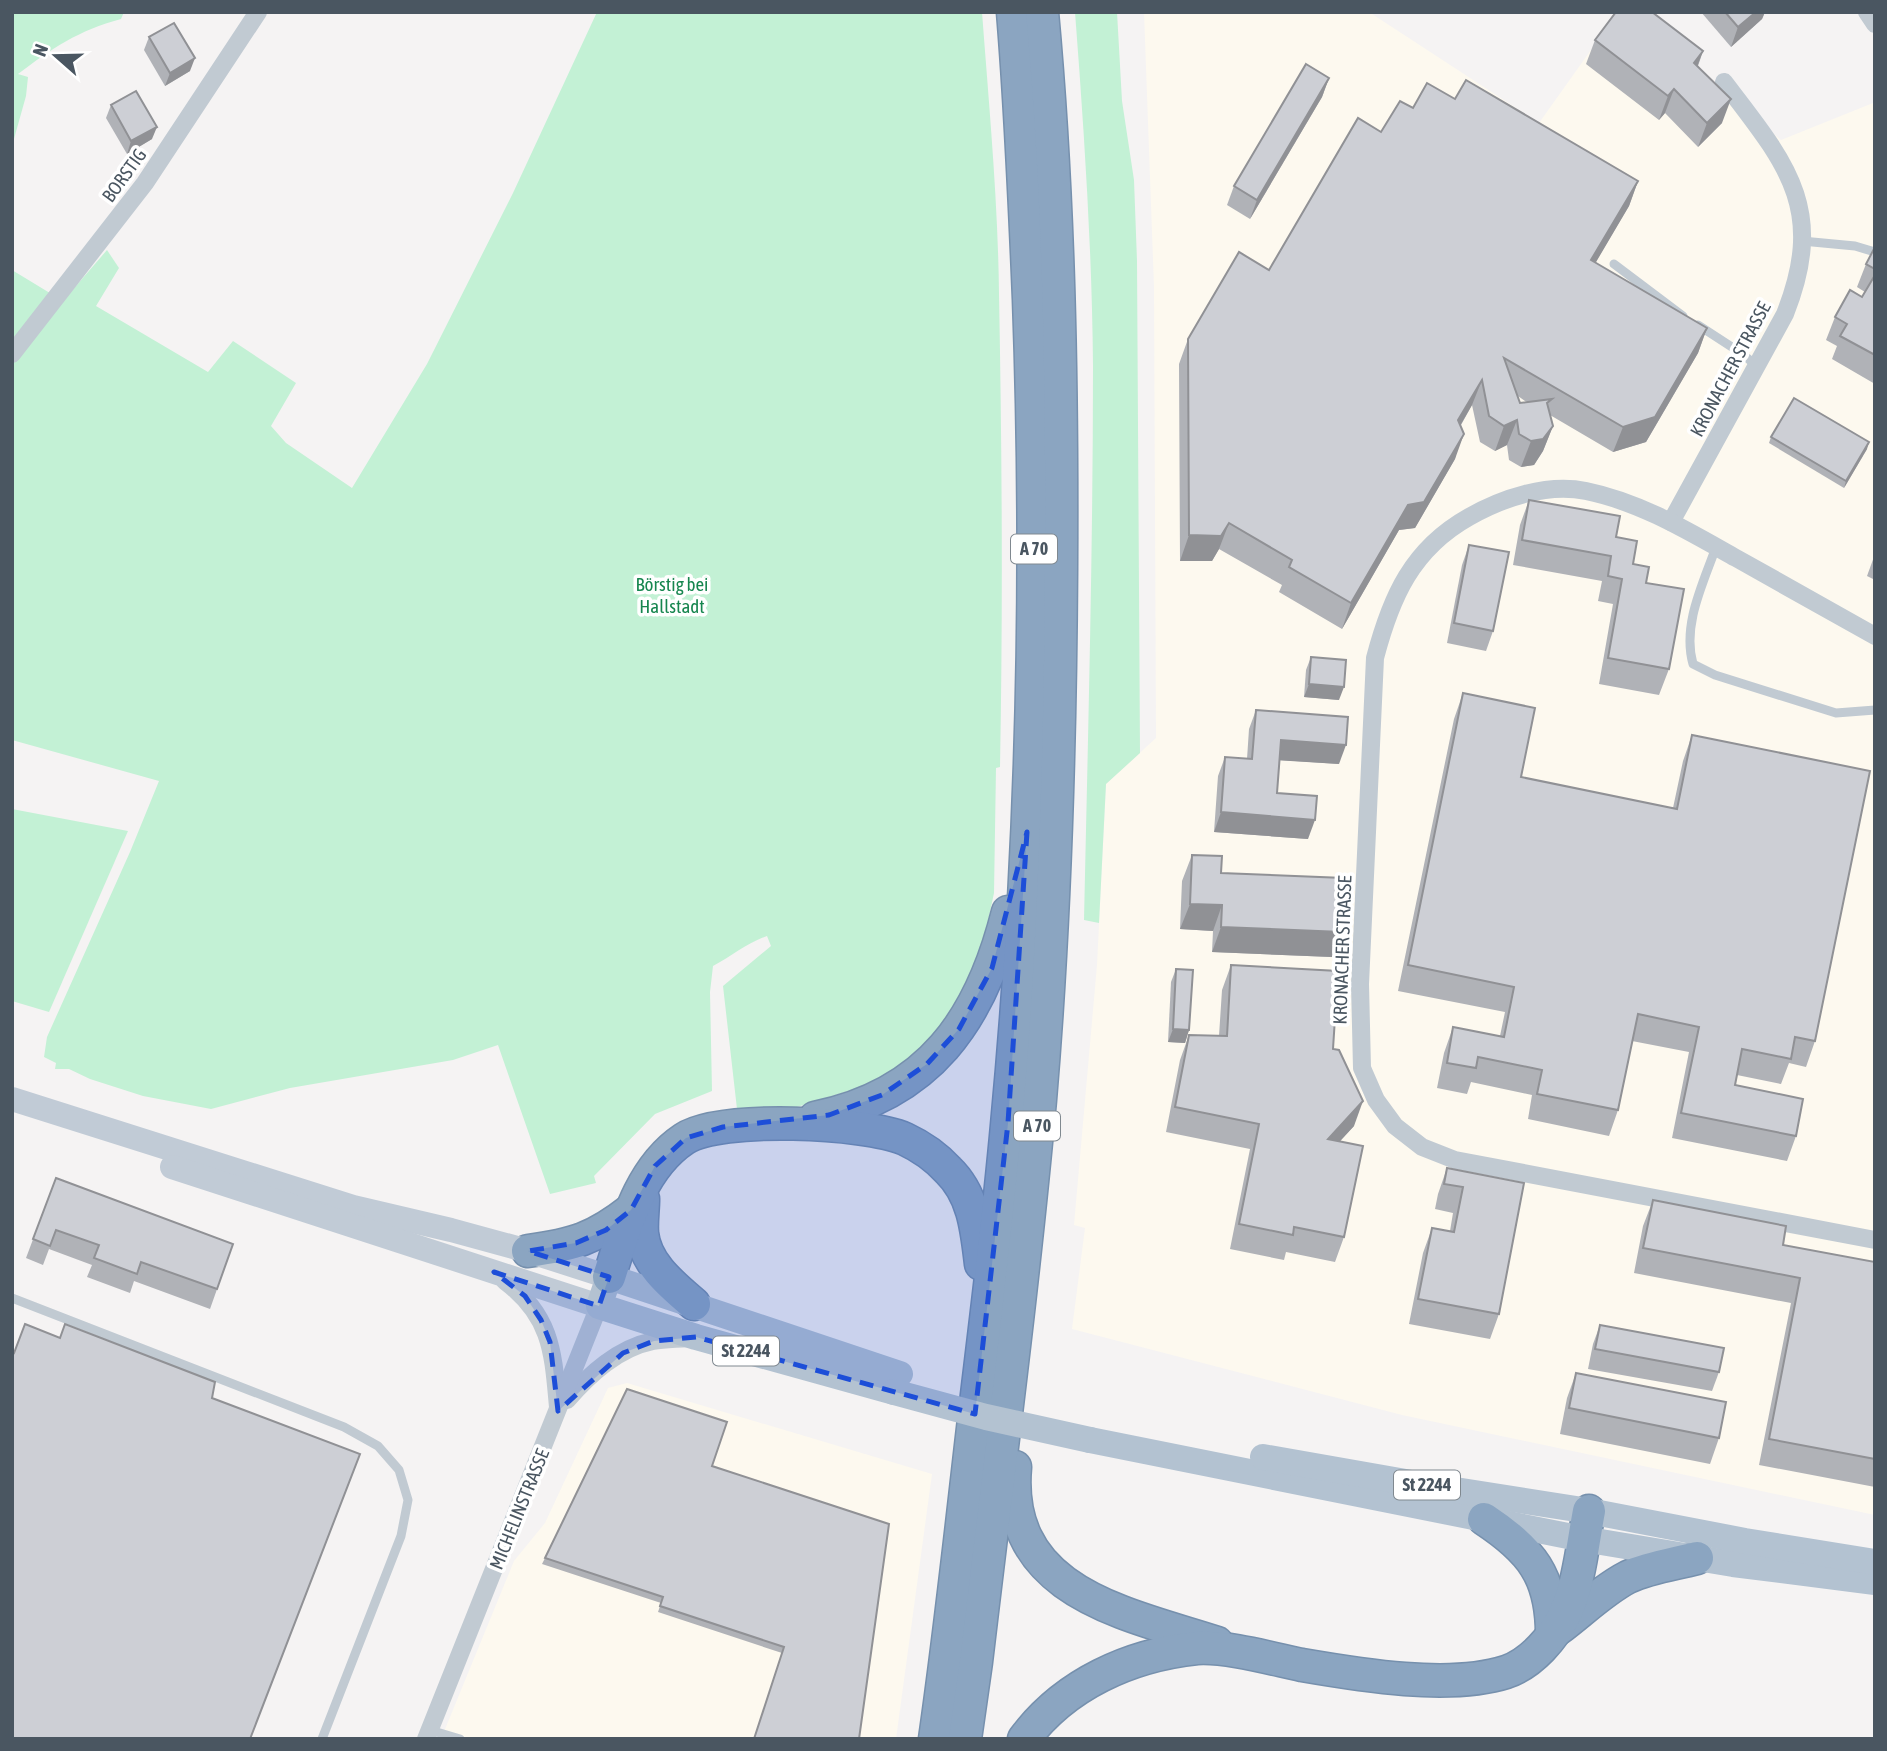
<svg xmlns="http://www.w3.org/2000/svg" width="1887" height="1751" font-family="'Asap Condensed',sans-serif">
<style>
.commercial{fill:#fdf9ef}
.green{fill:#c3f1d5}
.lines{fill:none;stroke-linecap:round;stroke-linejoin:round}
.highway-casing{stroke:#7690ad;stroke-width:35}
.lane{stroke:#c1cad2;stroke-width:9}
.street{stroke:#c1cad2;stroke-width:18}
.secondary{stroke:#c1cbd6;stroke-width:24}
.primary{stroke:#b3c2d1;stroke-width:26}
.highway{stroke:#8ba5c1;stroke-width:32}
.primary-bridge{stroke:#b3c2d1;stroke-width:26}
.wall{fill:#b0b2b7;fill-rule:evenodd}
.shaded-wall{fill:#909195}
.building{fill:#cdcfd5;stroke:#909195;stroke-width:2}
.marked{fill:#1d4ed8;fill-opacity:0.2;stroke:#1d4ed8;stroke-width:5;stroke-dasharray:14 9;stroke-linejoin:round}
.labels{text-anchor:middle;stroke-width:7;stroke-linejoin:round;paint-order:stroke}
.shield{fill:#fff;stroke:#808990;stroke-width:2}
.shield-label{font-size:18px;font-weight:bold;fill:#4a5661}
.street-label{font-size:19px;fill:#4a5661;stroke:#fff}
.park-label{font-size:19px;fill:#17864f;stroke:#fff}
</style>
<rect width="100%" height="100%" fill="#f5f3f3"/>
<g class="commercial">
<path d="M 1144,12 L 1369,12 L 1539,123 L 1618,12 L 1632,12 L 1781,140 L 1873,103 L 1875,106 L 1875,1515 L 1402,1415 L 1072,1329 L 1085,1228 L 1074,1225 L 1097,965 L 1106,784 L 1156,738 L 1154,287 Z"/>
<path d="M 627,1383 L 932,1474 L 896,1739 L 441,1739 L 514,1561 L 545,1523 L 608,1388 Z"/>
</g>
<g class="green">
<path d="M 12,12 L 124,12 L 121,19 C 79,30 51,49 18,74 L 28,77 L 26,96 L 12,146 Z"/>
<path d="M 597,12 L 982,12 C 989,106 998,200 999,294 C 1002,451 1003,609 1000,767 L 996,768 L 994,893 L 984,940 L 972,977 L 950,1017 L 933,1039 L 910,1059 L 874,1083 L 797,1107 L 737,1109 L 723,986 L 771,946 L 767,936 C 747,943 732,956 713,966 L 710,992 L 712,1091 L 655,1114 L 594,1176 L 596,1183 L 550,1194 L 498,1045 L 453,1060 L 290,1088 L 211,1109 L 143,1096 L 90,1079 L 69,1069 L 55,1069 L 56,1063 L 44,1057 L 47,1037 L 130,852 L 159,781 L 12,740 L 12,270 L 63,301 L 107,250 L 119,268 L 96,306 L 208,372 L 233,341 L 296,383 L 271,426 L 286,443 L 352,488 L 427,364 L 513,193 Z"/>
<path d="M 1075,12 L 1117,12 L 1122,101 L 1134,180 L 1137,261 L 1140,753 L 1106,784 L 1099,923 L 1084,920 C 1088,735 1093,551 1093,366 C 1092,248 1084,130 1075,12 Z"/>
<path d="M 12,809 L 128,831 L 49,1012 L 12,1001 Z"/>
</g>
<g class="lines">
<defs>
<g id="highway">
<path d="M 815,1118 C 929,1095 981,1020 1008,912"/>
<path d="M 643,1199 C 643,1210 641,1222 642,1233 C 645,1264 672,1285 694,1304"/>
<path d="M 528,1251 C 573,1245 594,1239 631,1210"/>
<path d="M 609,1277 C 625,1228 639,1169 684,1139 C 720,1115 865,1122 905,1139 C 920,1146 937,1158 948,1170 C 974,1195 977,1230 981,1264"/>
<path d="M 1015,1467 C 1004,1592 1124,1613 1217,1643"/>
<path d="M 1484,1519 C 1531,1550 1552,1576 1552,1634"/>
<path d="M 1558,1629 C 1581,1612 1603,1590 1628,1577 C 1650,1567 1674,1564 1697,1558"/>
<path d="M 935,1739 C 950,1635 961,1532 973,1428 C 985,1327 998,1226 1007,1125 C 1033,850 1039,574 1029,299 C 1025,203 1021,108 1013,12"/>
<path d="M 965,1739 L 976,1662 C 998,1475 1023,1288 1040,1100 C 1055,923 1060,746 1061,569 C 1062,383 1059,197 1042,12"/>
<path d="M 1024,1739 C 1065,1684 1130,1655 1197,1648 C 1226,1646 1273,1659 1302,1665 C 1360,1675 1450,1690 1506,1672 C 1532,1663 1554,1637 1565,1614 C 1579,1585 1583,1542 1589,1511"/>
</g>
</defs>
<use href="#highway" class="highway-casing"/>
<g class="lane">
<path d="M 1802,241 L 1855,246 L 1875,252"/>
<path d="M 1614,264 L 1683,316"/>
<path d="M 1698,325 L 1741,353 L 1757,366"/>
<path d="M 1716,547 C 1703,584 1682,625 1693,664 L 1715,675 L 1836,713 L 1875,710"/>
<path d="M 12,1298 L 344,1427 L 378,1446 L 399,1470 L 408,1500 L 401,1536 L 322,1739"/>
<path d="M 430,1730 L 460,1739"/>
</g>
<g class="street">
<path d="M 1867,12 L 1875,24"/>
<path d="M 12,354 L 145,183 L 258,12"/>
<path d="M 1671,522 L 1785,314 C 1827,208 1786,163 1724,82"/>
<path d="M 1875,636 C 1828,610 1782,584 1736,558 C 1688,531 1640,502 1586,491 C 1547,483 1502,498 1469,517 C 1412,549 1391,597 1375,658 L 1360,984 L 1362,1068 L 1376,1100 L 1395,1126 L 1422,1147 L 1455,1160 L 1875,1240"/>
<path d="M 505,1281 C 552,1317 553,1352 558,1407"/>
<path d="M 567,1400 C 590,1374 618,1348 653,1341 C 664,1339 676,1339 687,1338"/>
<path d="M 426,1739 L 599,1306"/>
</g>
<g class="secondary">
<path d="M 12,1099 L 353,1207 L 451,1230 L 528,1251 L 609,1277"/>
<path d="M 172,1167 L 599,1306"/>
</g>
<g class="primary">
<path d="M 894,1392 L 696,1337 L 599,1306 L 609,1277 L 900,1374"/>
<path d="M 1090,1440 L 1583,1539 L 1733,1564 L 1875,1582"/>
<path d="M 1263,1457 L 1417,1484 L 1589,1511 L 1745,1541 L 1875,1562"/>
</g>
<use href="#highway" class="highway"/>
<path class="primary-bridge" d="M 894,1392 L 986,1417 L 1090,1440"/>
</g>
<g class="wall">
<path d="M 1701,12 L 1765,12 L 1762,19 L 1731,47 Z"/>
<path d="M 149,37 L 190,71 L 165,86 L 144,50 Z"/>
<path d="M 1595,40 L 1703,51 L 1698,66 L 1722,123 L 1698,147 L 1665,113 L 1659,120 L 1586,64 Z"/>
<path d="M 1329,78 L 1322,97 L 1250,219 L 1227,205 L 1234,186 Z"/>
<path d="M 1455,99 L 1638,181 L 1629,206 L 1595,263 L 1707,328 L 1698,353 L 1646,442 L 1613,452 L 1550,415 L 1553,426 L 1543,451 L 1534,465 L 1521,467 L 1509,460 L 1507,445 L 1495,451 L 1480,442 L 1472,405 L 1461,425 L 1455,459 L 1415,528 L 1399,530 L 1342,629 L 1279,592 L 1282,585 L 1219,549 L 1212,561 L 1180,561 L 1179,364 L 1188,339 L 1269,270 L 1381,132 L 1413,108 ZM 1518,396 L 1525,401 L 1528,402 L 1520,403 Z"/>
<path d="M 111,105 L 152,139 L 127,154 L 106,118 Z"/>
<path d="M 1875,247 L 1875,384 L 1832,359 L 1837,346 L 1826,340 L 1835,317 L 1862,297 L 1865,292 L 1857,287 L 1866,264 Z"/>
<path d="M 1771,437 L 1867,449 L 1844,488 L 1769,443 Z"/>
<path d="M 1529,500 L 1616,537 L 1633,564 L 1646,583 L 1669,669 L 1659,695 L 1599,684 L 1613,604 L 1598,601 L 1602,581 L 1513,565 L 1520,525 Z"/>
<path d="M 1469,545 L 1493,631 L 1486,651 L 1447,643 L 1462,565 Z"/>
<path d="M 1875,554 L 1875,580 L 1867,576 Z"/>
<path d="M 1311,657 L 1339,700 L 1304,697 L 1306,670 Z"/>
<path d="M 1463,693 L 1521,777 L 1673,808 L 1683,761 L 1692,735 L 1815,1041 L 1806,1067 L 1789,1063 L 1781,1084 L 1737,1075 L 1735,1085 L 1796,1136 L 1787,1161 L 1672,1138 L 1689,1052 L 1632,1041 L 1618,1110 L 1609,1136 L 1528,1119 L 1532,1095 L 1471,1082 L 1467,1094 L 1437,1088 L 1444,1053 L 1453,1027 L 1500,1036 L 1505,1012 L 1398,991 L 1454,719 Z"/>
<path d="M 1256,710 L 1339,764 L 1280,760 L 1277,793 L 1308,839 L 1214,832 L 1218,776 L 1225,757 L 1247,759 L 1249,729 Z"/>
<path d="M 1192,855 L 1221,873 L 1342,932 L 1332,957 L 1212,952 L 1213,931 L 1180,929 L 1182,881 Z"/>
<path d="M 1231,965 L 1333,1049 L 1354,1126 L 1340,1141 L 1344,1237 L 1335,1262 L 1286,1252 L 1284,1260 L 1230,1249 L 1250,1149 L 1166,1132 L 1180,1060 L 1189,1035 L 1219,1036 L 1222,990 Z"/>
<path d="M 1176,969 L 1189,1030 L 1185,1043 L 1168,1042 L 1171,982 Z"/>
<path d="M 1447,1168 L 1524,1183 L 1499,1314 L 1490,1339 L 1409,1324 L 1423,1253 L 1432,1228 L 1450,1231 L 1453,1213 L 1435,1209 L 1438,1194 Z"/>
<path d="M 56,1178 L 233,1244 L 210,1309 L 134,1281 L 130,1293 L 87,1277 L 92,1265 L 49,1249 L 43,1265 L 26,1258 Z"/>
<path d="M 1653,1200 L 1783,1245 L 1875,1262 L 1875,1487 L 1759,1465 L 1791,1303 L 1634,1273 L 1643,1226 Z"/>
<path d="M 1600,1325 L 1719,1372 L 1712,1391 L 1588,1369 L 1593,1344 Z"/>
<path d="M 1576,1373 L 1719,1438 L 1710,1464 L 1560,1434 L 1567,1398 Z"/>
<path d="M 712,1466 L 859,1739 L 782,1653 L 658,1612 L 661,1603 L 542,1564 L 545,1558 Z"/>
</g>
<g class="shaded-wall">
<path d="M 1756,12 L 1765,12 L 1762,19 L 1731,47 L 1738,27 Z"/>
<path d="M 1703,51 L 1694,75 L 1694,63 Z"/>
<path d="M 195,58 L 190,71 L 165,86 L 170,73 Z"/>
<path d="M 1329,78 L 1322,97 L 1250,219 L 1257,200 Z"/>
<path d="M 1674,89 L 1665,113 L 1659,120 L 1668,96 Z"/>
<path d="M 1731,99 L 1722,123 L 1698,147 L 1707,123 Z"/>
<path d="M 157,127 L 152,139 L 127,154 L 131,141 Z"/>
<path d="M 1638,181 L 1629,206 L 1582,286 L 1591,260 Z"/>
<path d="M 1707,328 L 1698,353 L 1646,442 L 1613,452 L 1623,427 Z"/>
<path d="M 1482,380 L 1472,405 L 1449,445 L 1458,420 Z"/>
<path d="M 1517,420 L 1507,445 L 1495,451 L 1504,426 Z"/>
<path d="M 1553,426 L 1543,451 L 1534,465 L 1521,467 L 1531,441 Z"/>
<path d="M 1464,434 L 1455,459 L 1415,528 L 1399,530 L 1342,629 L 1351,603 L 1408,505 Z"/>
<path d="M 1869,442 L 1867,449 L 1844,488 L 1846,481 Z"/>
<path d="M 1229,523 L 1219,549 L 1212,561 L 1180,561 L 1189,535 Z"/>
<path d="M 1309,684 L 1344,687 L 1339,700 L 1304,697 Z"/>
<path d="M 1281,740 L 1346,745 L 1339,764 L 1274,760 Z"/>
<path d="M 1221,812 L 1315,820 L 1308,839 L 1214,832 Z"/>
<path d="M 1190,904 L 1222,905 L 1213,931 L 1180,929 Z"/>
<path d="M 1221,927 L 1342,932 L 1332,957 L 1212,952 Z"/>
<path d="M 1173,1029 L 1189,1030 L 1185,1043 L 1168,1042 Z"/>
<path d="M 1363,1101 L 1354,1126 L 1319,1164 L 1328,1139 Z"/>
</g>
<g class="building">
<path d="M 1616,12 L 1652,12 L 1703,51 L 1694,63 L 1731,99 L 1707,123 L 1674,89 L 1668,96 L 1595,40 Z"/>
<path d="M 1725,12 L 1756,12 L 1738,27 Z"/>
<path d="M 174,23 L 195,58 L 170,73 L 149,37 Z"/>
<path d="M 1306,64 L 1329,78 L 1257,200 L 1234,186 Z"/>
<path d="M 1466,80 L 1638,181 L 1591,260 L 1707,328 L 1655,417 L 1623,427 L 1504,358 L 1520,403 L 1552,399 L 1547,403 L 1553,426 L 1543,439 L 1531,441 L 1519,434 L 1517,420 L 1504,426 L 1489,416 L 1482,380 L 1458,420 L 1464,434 L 1424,502 L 1408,505 L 1351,603 L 1289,567 L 1292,560 L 1229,523 L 1221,536 L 1189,535 L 1188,339 L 1239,252 L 1269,270 L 1358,118 L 1381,132 L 1400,101 L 1413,108 L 1427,83 L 1455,99 Z"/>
<path d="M 136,91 L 157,127 L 131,141 L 111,105 Z"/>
<path d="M 1875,247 L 1875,269 L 1866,264 Z"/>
<path d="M 1875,275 L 1875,355 L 1840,336 L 1847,324 L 1835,317 L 1850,290 L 1862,297 Z"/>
<path d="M 1794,398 L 1869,442 L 1846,481 L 1771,437 Z"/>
<path d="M 1529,500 L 1620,516 L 1616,537 L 1637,541 L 1633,564 L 1649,567 L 1646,583 L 1684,589 L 1669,669 L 1608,658 L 1622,579 L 1608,576 L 1611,556 L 1522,540 Z"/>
<path d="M 1469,545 L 1509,552 L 1493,631 L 1454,623 Z"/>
<path d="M 1311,657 L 1346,660 L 1344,687 L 1309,684 Z"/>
<path d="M 1463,693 L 1535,708 L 1521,777 L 1677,809 L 1692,735 L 1870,771 L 1815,1041 L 1795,1037 L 1791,1059 L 1742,1049 L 1735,1085 L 1803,1099 L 1796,1136 L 1681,1113 L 1699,1027 L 1638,1014 L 1618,1110 L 1537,1094 L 1542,1070 L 1478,1057 L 1476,1068 L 1447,1063 L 1453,1027 L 1504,1037 L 1514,987 L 1408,965 Z"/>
<path d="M 1256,710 L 1348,717 L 1346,745 L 1281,740 L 1277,793 L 1317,796 L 1315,820 L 1221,812 L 1225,757 L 1252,759 Z"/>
<path d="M 1192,855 L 1222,856 L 1221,873 L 1344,878 L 1342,932 L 1221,927 L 1222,905 L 1190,904 Z"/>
<path d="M 1231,965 L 1338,971 L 1333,1049 L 1339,1050 L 1363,1101 L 1328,1139 L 1363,1146 L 1344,1237 L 1294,1227 L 1293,1235 L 1239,1224 L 1259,1124 L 1175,1107 L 1189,1035 L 1227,1036 Z"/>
<path d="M 1176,969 L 1193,970 L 1189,1030 L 1173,1029 Z"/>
<path d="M 1447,1168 L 1524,1183 L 1499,1314 L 1418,1299 L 1432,1228 L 1454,1232 L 1463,1187 L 1444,1184 Z"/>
<path d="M 56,1178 L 233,1244 L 217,1289 L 141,1262 L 137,1274 L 94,1258 L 99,1245 L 56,1230 L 50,1246 L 33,1239 Z"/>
<path d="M 1653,1200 L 1786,1226 L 1783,1245 L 1875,1262 L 1875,1459 L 1769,1439 L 1800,1278 L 1643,1248 Z"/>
<path d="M 25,1324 L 60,1338 L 65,1324 L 215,1382 L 212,1398 L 360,1454 L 250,1739 L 12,1739 L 12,1352 L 14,1353 Z"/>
<path d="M 1600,1325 L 1724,1348 L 1719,1372 L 1595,1349 Z"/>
<path d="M 1576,1373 L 1726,1402 L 1719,1438 L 1569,1408 Z"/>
<path d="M 627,1389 L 727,1422 L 712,1466 L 889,1524 L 859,1739 L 754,1739 L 784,1647 L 660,1606 L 663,1597 L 545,1558 Z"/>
</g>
<path class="marked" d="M 1027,832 L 1008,1123 L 975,1414 L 696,1337 L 654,1341 L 623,1353 L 558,1411 L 550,1342 L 541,1320 L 525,1296 L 494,1272 L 599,1306 L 609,1277 L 528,1251 L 576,1243 L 606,1230 L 631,1210 L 655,1166 L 686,1138 L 723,1127 L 829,1115 L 882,1095 L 927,1064 L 959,1029 L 992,968 Z"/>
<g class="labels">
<g class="shield">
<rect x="1011" y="534.5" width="46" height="29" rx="5"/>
<rect x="1014" y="1111.5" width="46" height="29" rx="5"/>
<rect x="713" y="1336.5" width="66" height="29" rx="5"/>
<rect x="1394" y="1470.5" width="66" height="29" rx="5"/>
</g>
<g class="shield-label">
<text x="1034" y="555">A 70</text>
<text x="1037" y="1132">A 70</text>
<text x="746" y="1357">St 2244</text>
<text x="1427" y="1491">St 2244</text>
</g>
<g class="street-label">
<text transform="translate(124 175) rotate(-54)" y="7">BORSTIG</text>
<text transform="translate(1730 369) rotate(-62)" y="7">KRONACHER STRASSE</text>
<text transform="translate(1342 950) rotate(-88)" y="7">KRONACHER STRASSE</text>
<text transform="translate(519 1509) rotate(-68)" y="7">MICHELINSTRASSE</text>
</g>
<g class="park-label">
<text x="672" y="591">Börstig bei<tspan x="672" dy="22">Hallstadt</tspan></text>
</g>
</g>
<rect width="1887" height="1751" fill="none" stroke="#4a5661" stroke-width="28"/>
<g transform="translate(56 56) rotate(290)" stroke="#ffffff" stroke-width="5" paint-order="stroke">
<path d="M0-5L12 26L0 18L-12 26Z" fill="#4a5661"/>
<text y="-10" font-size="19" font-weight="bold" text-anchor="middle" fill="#4a5661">N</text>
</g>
</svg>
